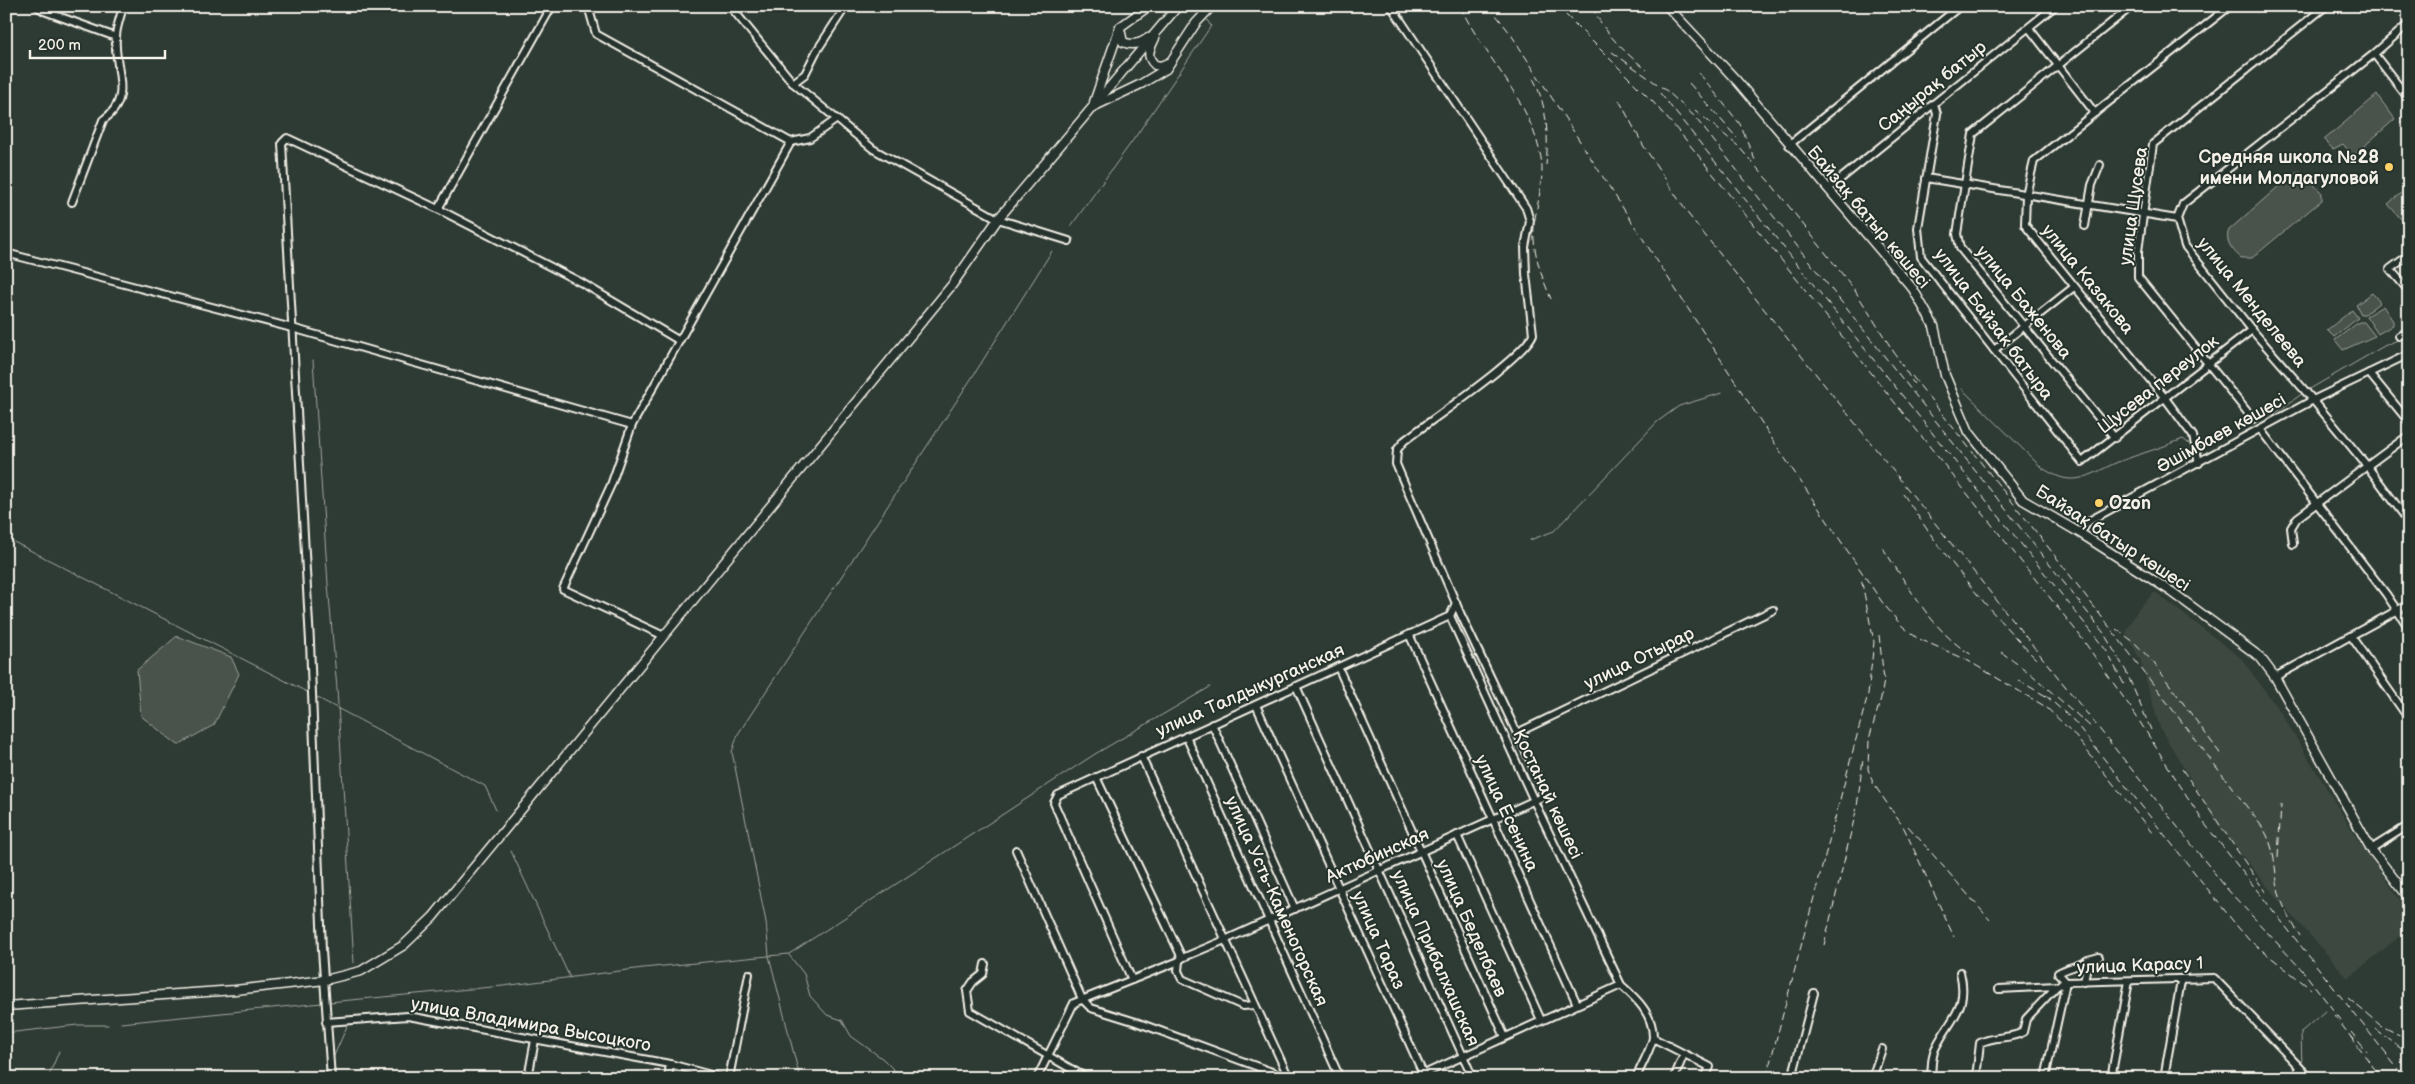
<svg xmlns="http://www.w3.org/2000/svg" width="2415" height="1084" font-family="'Balsamiq Sans',sans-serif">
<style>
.built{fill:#3c4841}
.green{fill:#48524c;stroke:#9ea29a}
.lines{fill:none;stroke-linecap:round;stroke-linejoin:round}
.stream{stroke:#a4a8a0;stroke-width:1}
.minor-casing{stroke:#f4f1e8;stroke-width:10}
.major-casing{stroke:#f4f1e8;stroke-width:11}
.minor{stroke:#26332d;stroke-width:6}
.major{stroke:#26332d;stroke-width:8}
.rail{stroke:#f4f1e8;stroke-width:1;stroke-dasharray:8 4;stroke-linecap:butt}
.poi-dot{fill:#ffd166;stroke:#26332d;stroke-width:2}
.labels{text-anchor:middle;stroke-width:4;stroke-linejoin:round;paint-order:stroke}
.street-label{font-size:18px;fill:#f4f1e8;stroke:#26332d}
.poi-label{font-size:18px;font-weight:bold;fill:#f4f1e8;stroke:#26332d;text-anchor:end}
</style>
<rect width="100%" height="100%" fill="#2e3b34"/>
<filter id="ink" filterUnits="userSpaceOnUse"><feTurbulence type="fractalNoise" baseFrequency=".02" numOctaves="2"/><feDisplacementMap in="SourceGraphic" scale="10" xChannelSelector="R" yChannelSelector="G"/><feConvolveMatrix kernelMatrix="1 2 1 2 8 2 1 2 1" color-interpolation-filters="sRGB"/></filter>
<g filter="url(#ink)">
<path class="built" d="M 2155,592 L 2241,658 L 2281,713 L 2356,837 L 2409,913 L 2409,929 L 2348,978 L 2276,897 L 2218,825 L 2160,728 L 2140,659 L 2126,633 L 2138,609 Z"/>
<g class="green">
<path d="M 2377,95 L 2395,119 L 2353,156 L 2343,144 L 2333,149 L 2324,140 Z"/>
<path d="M 2300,171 L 2322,193 L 2322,200 L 2252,258 L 2241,258 C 2233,251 2224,241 2229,230 L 2288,178 Z"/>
<path d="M 2409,186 L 2409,214 L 2401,219 L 2388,204 Z"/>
<path d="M 2372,293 L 2380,302 L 2365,314 L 2361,314 L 2356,305 Z"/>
<path d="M 2383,306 L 2393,321 L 2393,325 L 2378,334 L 2366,316 Z"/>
<path d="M 2352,310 L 2358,318 L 2334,337 L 2327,330 Z"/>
<path d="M 2359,322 L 2364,322 L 2375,336 L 2343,350 L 2335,340 Z"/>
<path d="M 177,636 L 231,657 L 239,674 L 214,725 L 178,745 L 141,716 L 137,670 Z"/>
</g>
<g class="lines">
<g class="stream">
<path d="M 1071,226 L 1136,136 L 1211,26 L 1207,20"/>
<path d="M 313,360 L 328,584 L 337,689 L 354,963"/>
<path d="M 1962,389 L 2042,468 C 2051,473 2060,479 2071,479 C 2086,480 2103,468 2118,462 C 2139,454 2161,448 2183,439 L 2192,446"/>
<path d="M 2308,390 L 2384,346 L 2409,335"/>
<path d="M 2258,426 L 2303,393"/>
<path d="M 6,538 L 309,693"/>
<path d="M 1530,540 L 1554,531 L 1657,422 L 1679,406 L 1722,393"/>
<path d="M 314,696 L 485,786 L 496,810"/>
<path d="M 511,851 L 570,978"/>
<path d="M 789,955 L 804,974 L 810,996 L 827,1015 L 842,1020 L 851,1036 L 883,1059 L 902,1078"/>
<path d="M 329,1002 L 503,986 L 643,968 L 789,954 L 1095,754 L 1210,687"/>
<path d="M 121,1023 L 322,1003"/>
<path d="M 6,1033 L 78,1025 L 108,1025"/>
<path d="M 333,1058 L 348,1024"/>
<path d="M 2302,1067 L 2301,1032 L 2325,1011"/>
<path d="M 48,1078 L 59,1051"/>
<path d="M 324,1078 L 327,1070"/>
<path d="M 800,1078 L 769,956 L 766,922 L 732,752 L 738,734 L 973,376 L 1052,251"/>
</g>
<defs>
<g id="minor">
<path d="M 37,6 L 44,11 L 116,37"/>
<path d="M 588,6 L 596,34 L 791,142 L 632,425 L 611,485 L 563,589 L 664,636"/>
<path d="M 730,6 L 793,83 L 873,149 L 998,219 L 1069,241"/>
<path d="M 2029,28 L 2095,113"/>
<path d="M 2409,29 L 2406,26 L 2374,54 L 2183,204 L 2177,219 L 2185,246 L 2252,330 L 2313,400 L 2368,467 L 2409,522"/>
<path d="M 2374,54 L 2409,99"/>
<path d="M 793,83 L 805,74 L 816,52 L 846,6"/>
<path d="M 1934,104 L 1937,114 L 1918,228 L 1921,257 L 2082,462 L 2252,330"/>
<path d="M 791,142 L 810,138 L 837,119"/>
<path d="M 1789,145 L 1960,6"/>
<path d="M 1926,178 L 2177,219"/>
<path d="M 1828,189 L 2055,6"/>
<path d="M 72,202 L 103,120 C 135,98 113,68 116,37 C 116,27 121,16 123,6"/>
<path d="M 438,209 L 552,6"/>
<path d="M 2085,226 L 2092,185 L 2100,165"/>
<path d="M 6,253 L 292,328 L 632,425"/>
<path d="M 2409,255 L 2390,269 L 2409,291"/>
<path d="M 2399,336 L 2409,331"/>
<path d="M 1994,350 L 2074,287"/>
<path d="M 2369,373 L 2409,422"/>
<path d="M 2253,419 L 2138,277 L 2138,251 L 2153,144 L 2326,6"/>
<path d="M 2260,429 L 2386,594 L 2409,628"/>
<path d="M 2115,438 L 1960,248 L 1957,234 L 1973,134 L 2132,6"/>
<path d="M 2199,463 L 2193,436 L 2165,398 L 2025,225 L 2026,195 L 2034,161 L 2230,6"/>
<path d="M 2080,533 L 2089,521 L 2313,400 L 2409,354"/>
<path d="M 2293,544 L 2291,528 L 2297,518 L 2409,435"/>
<path d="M 1450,616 L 1534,801 L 1621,985 C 1637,999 1653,1014 1653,1037 C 1652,1047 1640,1068 1636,1078"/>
<path d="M 1409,634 L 1577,1004"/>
<path d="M 2351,636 L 2409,719"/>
<path d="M 1338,667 L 1505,1037"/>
<path d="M 2275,677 L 2409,604"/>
<path d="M 1296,686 L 1473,1078"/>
<path d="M 1256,705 L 1425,1078"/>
<path d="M 1212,724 L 1295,909"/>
<path d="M 1517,733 L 1773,610"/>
<path d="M 1186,736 L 1340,1078"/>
<path d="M 1141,756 L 1289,1078"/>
<path d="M 1096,777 L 1182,958"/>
<path d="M 1457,835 L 1541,1020"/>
<path d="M 2371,849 L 2409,825"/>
<path d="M 1016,850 L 1082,999"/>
<path d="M 2088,960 C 2079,967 2070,966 2058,973 L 2066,982 L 2214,978 L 2310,1078"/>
<path d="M 1179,961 L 1178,971 L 1182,979 L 1243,1006 L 1255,1005"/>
<path d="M 985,964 L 983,974 L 973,982 L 967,991 L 970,1011 L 1087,1078"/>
<path d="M 1132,980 L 1054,803 L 1058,795 L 1450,616 L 1456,603"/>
<path d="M 2084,982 L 2088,960 L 2099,957"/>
<path d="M 1999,989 L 2057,986 L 2066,982 L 2045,1078"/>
<path d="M 1083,1000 L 1091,1008 L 1136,1022 L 1280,1075 L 1287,1074"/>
<path d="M 326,1022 L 408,1016 L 670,1064 L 722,1078"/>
<path d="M 1653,1038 L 1710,1067 L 1705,1078"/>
<path d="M 331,1078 L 322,950 L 310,642 L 282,143 L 287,138 L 438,209 L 582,283 L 678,340"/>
<path d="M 528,1078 L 535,1040"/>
<path d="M 668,1078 L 670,1064"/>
<path d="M 729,1078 L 749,974"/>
<path d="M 1037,1078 L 1074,1003 L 1179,961 L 1182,958 L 1225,940 L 1542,797 L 1543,788 L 1461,615 L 1396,464 L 1397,450 L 1404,441 C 1429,421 1525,357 1533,334 L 1526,274 L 1525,247 L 1530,221 L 1526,208 L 1391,6"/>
<path d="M 1415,1078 L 1621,985"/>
<path d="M 1674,1078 L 1684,1054"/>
<path d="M 1792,1078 L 1814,993"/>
<path d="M 1872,1078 L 1882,1049"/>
<path d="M 1931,1078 C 1932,1068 1931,1055 1936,1047 C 1951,1017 1969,1009 1960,972"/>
<path d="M 1976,1078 L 1980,1043 C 1996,1035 2008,1040 2023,1032 L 2026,1019 L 2057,986"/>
<path d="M 2111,1078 L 2129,981"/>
<path d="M 2164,1078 L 2181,981"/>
<path d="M 2295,1078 L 2299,1067"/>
</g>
<g id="major">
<path d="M 1667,6 L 1737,81 L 1913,289 L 1934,326 L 1945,375 L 1969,432 L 2023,500 L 2080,533 L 2172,592 L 2260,657 L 2275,677 L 2371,849 L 2409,898"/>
<path d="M 1120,29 L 1123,42 C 1132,46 1140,44 1148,38"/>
<path d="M 1155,38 C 1150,49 1145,56 1155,65 L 1161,66 L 1170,62"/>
<path d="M 1094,102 L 1120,27 L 1149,6"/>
<path d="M 1095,106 L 1141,84 L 1166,69 L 1196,23 L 1212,6"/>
<path d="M 6,1006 L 235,990 L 325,980 L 361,971 L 404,945 L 433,917 L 952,285 L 998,219 L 1178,6"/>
</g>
</defs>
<use href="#minor" class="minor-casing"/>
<use href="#major" class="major-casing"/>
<use href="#minor" class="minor"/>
<use href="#major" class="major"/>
<g class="rail">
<path d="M 1460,6 C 1484,57 1528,97 1540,153 C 1546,177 1537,202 1534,225 C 1532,251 1541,275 1551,299"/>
<path d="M 1489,6 L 1510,33 L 1778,448 L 1882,602 L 1901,625 L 1917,638 L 1965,659 L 2046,707 L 2072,732 L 2153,834"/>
<path d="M 1557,6 L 1653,102 L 1686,140 L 2078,633 L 2131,708 L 2204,823 L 2405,1078"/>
<path d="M 1592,6 C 1603,32 1625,53 1647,70"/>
<path d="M 1612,52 L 1667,91 L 1694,116 L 2103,632 L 2126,671 L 2151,730"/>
<path d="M 1699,73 L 1740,124 L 1755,160"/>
<path d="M 1533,78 C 1547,105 1549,135 1546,165"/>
<path d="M 1689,83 L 1737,138"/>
<path d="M 1660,93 L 2106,650 L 2125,686"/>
<path d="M 1619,100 L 1643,145 L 1688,214 L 2228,890 L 2303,971 L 2341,1020"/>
<path d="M 1695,110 L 1738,146 L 1772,185 L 1854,289 L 1914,384"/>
<path d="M 1912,376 L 2056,557 L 2263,828 C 2276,849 2274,869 2279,893 C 2283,908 2292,922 2300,936"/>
<path d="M 1903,494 C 1912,506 1920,520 1929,532 C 1961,577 1998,620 2036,659"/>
<path d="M 1882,547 C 1907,583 1934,635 1974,656"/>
<path d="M 2116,629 L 2134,642 L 2153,662 L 2222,756"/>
<path d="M 1879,635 L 1884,680 L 1881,698 L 1869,739 L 1868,769 L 1873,783 L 1904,828 L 1954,937"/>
<path d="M 2001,652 L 2031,674 L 2092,728"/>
<path d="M 2018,680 L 2051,699"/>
<path d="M 2045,695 L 2074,721 L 2237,926 L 2249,940 L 2311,989"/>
<path d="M 2182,769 L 2266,893"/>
<path d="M 1908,826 L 1990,920"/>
<path d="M 2278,857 L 2281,804"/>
<path d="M 1824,945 L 1857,807 L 1863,759"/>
<path d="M 2348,998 L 2380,1025 L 2409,1040"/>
<path d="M 2334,1015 L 2354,1041"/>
<path d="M 2376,1029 L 2409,1055"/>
<path d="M 2351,1032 L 2367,1052"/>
<path d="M 2350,1036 L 2374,1068"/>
<path d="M 1766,1078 L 1868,694 L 1874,642 L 1861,578"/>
<path d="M 2381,1078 L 2374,1068 L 2383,1078"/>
</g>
</g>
</g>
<g class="poi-dot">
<circle cx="2389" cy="167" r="5"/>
<circle cx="2099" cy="503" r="5"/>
</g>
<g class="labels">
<g class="street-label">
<text transform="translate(1932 86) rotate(-39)" y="6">Саңырақ батыр</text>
<text transform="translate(2133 206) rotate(-82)" y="6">улица Щусева</text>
<text transform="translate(1869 217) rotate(50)" y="6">Байзақ батыр көшесі</text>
<text transform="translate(2088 279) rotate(51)" y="6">улица Казакова</text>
<text transform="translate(2024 302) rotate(51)" y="6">улица Баженова</text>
<text transform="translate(2252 302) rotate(51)" y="6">улица Менделеева</text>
<text transform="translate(1994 324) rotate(53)" y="6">улица Байзак батыра</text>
<text transform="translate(2158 384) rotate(-38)" y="6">Щусева переулок</text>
<text transform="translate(2221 433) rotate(-29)" y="6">Әшімбаев көшесі</text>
<text transform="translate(2113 538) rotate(33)" y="6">Байзақ батыр көшесі</text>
<text transform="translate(1639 658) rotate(-26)" y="6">улица Отырар</text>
<text transform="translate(1250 690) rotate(-24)" y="6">улица Талдыкурганская</text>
<text transform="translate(1548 794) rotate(65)" y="6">Қостанай көшесі</text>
<text transform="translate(1507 813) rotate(65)" y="6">улица Есенина</text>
<text transform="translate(1377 855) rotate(-24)" y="6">Актюбинская</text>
<text transform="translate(1277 901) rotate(66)" y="6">улица Усть-Каменогорская</text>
<text transform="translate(1472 928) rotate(66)" y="6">улица Беделбаев</text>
<text transform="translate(1379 940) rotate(66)" y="6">улица Тараз</text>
<text transform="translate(1436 958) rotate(66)" y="6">улица Прибалхашская</text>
<text transform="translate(2140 965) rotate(-2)" y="6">улица Карасу 1</text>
<text transform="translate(531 1024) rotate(10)" y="6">улица Владимира Высоцкого</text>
</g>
<g class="poi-label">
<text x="2379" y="163">Средняя школа №28<tspan x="2379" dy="21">имени Молдагуловой</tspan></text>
<text x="2109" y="509" text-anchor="start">Ozon</text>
</g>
</g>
<rect width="2415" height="1084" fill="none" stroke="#26332d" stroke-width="25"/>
<rect x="12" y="12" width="2390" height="1059" fill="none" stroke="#f4f1e8" stroke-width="2" filter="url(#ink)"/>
<path d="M30 50v8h135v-8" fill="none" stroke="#f4f1e8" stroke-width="2.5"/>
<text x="38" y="50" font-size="15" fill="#f4f1e8" stroke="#26332d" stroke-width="4" paint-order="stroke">200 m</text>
</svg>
